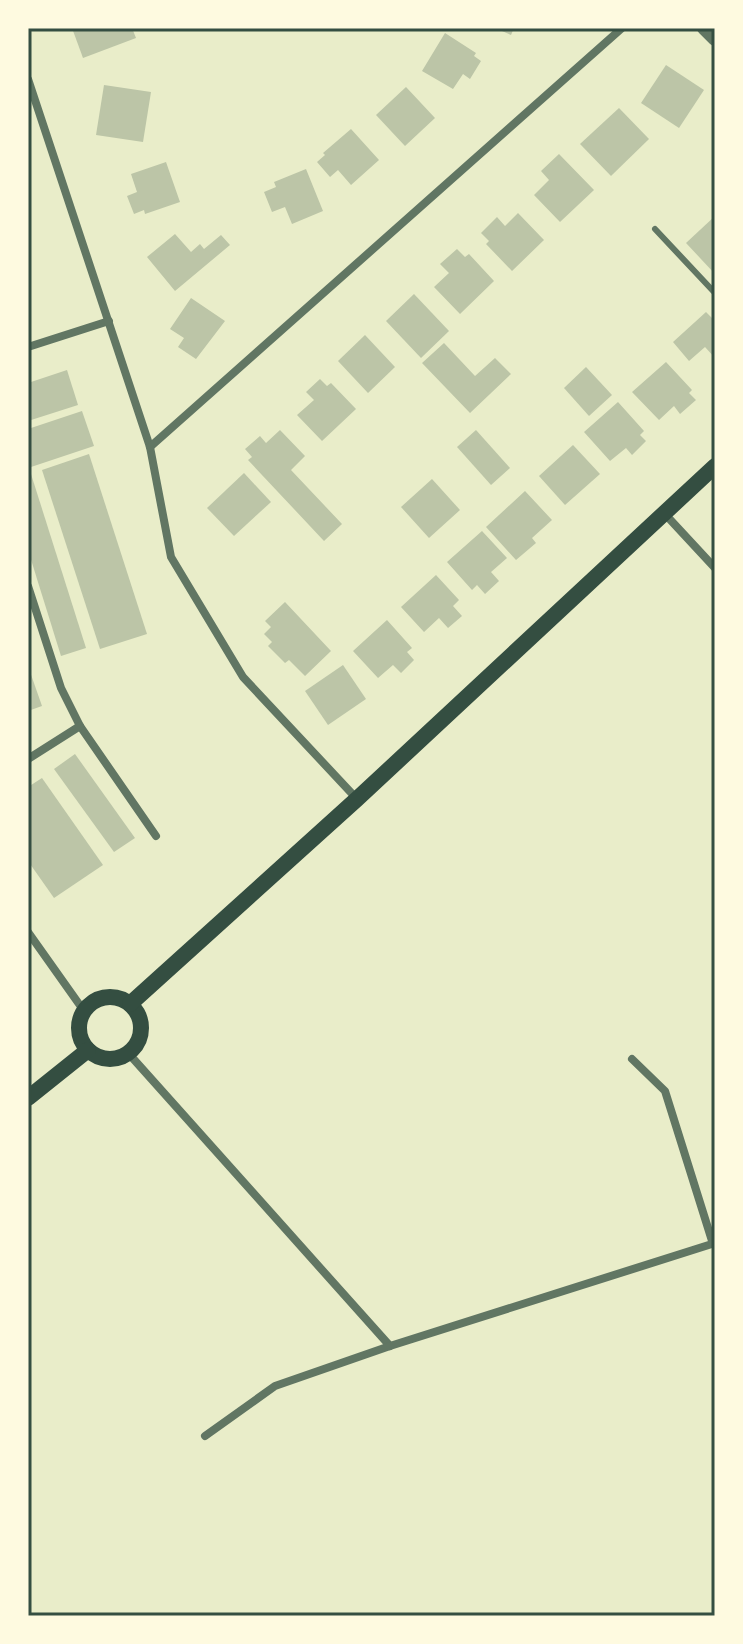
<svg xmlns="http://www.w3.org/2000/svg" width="743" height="1644" font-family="Quicksand,sans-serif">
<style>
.building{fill:#bcc5a7}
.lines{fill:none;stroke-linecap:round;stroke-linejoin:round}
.service{stroke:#617663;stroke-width:6}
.minor{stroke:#617663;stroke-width:8}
.tertiary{stroke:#617663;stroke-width:14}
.secondary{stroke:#344e41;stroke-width:16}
.neatline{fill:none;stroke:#344e41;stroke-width:3}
</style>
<rect width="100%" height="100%" fill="#e9edc9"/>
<g class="building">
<path d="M 72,28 L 132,28 L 136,38 L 83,58 Z"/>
<path d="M 495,28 L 514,28 L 511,35 Z"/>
<path d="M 445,33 L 476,53 L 474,56 L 481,61 L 470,79 L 463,74 L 453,89 L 422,71 Z"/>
<path d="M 666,65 L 704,90 L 679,128 L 641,103 Z"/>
<path d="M 104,85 L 151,92 L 143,142 L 96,135 Z"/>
<path d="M 406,87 L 435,118 L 405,146 L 376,115 Z"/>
<path d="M 619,108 L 649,139 L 611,176 L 580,144 Z"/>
<path d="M 351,129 L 379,160 L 351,185 L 338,170 L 330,177 L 317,162 L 325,155 L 323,153 Z"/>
<path d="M 559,154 L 594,190 L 560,222 L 534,195 L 549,180 L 541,171 Z"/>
<path d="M 166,162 L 180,202 L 145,214 L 144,210 L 134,214 L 127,196 L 137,192 L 131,174 Z"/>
<path d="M 306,169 L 323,211 L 292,224 L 285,207 L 272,212 L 264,192 L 276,187 L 274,182 Z"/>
<path d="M 518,213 L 544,240 L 512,271 L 486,244 L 489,241 L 481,233 L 497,217 L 505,226 Z"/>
<path d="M 715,216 L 715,274 L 686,243 Z"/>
<path d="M 175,234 L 191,252 L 200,244 L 204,249 L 221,235 L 230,245 L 175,291 L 147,257 Z"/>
<path d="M 457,249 L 465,257 L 469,254 L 494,281 L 460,314 L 434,287 L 449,273 L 440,264 Z"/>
<path d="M 414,294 L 449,331 L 421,358 L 386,321 Z"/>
<path d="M 191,298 L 225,321 L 196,359 L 178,347 L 184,338 L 170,329 Z"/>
<path d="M 706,312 L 715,321 L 715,358 L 705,347 L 689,361 L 673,342 Z"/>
<path d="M 365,335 L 395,367 L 368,393 L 338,361 Z"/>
<path d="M 444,343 L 475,376 L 495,358 L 511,374 L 470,413 L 422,363 Z"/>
<path d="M 666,362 L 692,390 L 689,393 L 696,400 L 680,414 L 674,406 L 659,420 L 632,392 Z"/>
<path d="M 586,367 L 612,395 L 589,416 L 564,388 Z"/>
<path d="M 67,370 L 78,405 L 28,421 L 28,383 Z"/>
<path d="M 320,379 L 327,386 L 331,383 L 356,409 L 322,441 L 297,415 L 314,400 L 306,392 Z"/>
<path d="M 618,402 L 644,431 L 640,435 L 646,441 L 632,455 L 626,448 L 610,461 L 584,432 Z"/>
<path d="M 82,411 L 94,446 L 28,468 L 28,429 Z"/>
<path d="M 280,430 L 305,456 L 291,470 L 342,524 L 324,541 L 248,460 L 252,457 L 245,449 L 260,436 L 266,443 Z"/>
<path d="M 476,430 L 510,468 L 491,485 L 457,447 Z"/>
<path d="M 573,445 L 600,474 L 565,505 L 539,476 Z"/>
<path d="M 89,454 L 147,634 L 100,649 L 42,470 Z"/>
<path d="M 244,473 L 271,502 L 234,536 L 207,508 Z"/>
<path d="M 31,474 L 86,648 L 61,656 L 28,550 L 28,475 Z"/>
<path d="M 432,479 L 460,510 L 429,538 L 401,507 Z"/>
<path d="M 525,491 L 552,520 L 532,538 L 536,543 L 516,560 L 486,527 Z"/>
<path d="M 482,531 L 507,558 L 491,572 L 499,581 L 485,594 L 477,585 L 472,590 L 447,562 Z"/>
<path d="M 436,575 L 459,600 L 453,606 L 462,616 L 448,628 L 439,618 L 424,632 L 401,607 Z"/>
<path d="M 285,602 L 331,651 L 305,676 L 289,660 L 285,663 L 268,646 L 272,642 L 264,634 L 271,627 L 265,621 Z"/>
<path d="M 387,620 L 412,648 L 407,652 L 414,660 L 401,673 L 393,665 L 378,678 L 353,651 Z"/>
<path d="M 343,665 L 366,699 L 328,725 L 305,691 Z"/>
<path d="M 28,666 L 42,706 L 28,711 Z"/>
<path d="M 75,754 L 135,838 L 114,852 L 54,769 Z"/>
<path d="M 42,778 L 103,865 L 54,898 L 28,861 L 28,787 Z"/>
</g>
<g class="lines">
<path class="service" d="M 655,229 L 715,293"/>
<g class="minor">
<path d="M 28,79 L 150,447 L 171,557 L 243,677 L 357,799"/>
<path d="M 28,347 L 109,321"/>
<path d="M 150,447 L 622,28"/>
<path d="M 664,513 L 715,568"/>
<path d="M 28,586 L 61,688 L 80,726 L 156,836"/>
<path d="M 28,759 L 80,726"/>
<path d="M 28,932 L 84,1011"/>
<path d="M 129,1054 L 390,1346"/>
<path d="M 632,1059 L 665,1091 L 713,1244"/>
<path d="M 205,1436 L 275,1386 L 390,1346 L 715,1243"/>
</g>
<path class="tertiary" d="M 704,28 L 715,39"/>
<g class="secondary">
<circle cx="110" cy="1028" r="31"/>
<path d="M 130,1004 L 357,799 L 715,466"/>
<path d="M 28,1098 L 88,1050"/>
</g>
</g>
<rect width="743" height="1644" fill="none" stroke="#fefae0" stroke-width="60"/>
<rect x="30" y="30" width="683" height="1584" class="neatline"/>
</svg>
